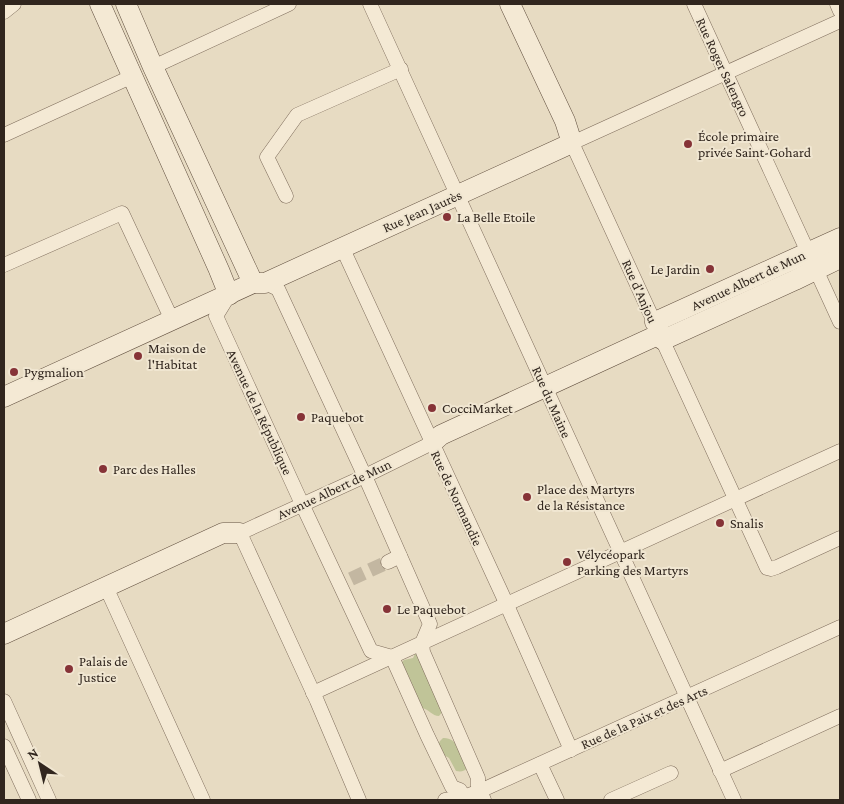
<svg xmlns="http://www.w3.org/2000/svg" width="844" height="804" font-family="'Crimson Pro',serif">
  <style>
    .green { fill: #c0c498 }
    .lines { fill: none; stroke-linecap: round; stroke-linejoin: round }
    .street-tunnel { stroke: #c3b7a1; stroke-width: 14; stroke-dasharray: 14 7; stroke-linecap: butt }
    .street-casing { stroke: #7f6d5c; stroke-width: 15 }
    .secondary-casing { stroke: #614f3f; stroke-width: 21 }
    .street { stroke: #f4e9d4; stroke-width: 14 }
    .secondary { stroke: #f4e9d4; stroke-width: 20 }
    .poi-dot { fill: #863337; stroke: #f0e6d1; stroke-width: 2 }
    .labels { text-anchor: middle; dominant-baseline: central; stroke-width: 4; stroke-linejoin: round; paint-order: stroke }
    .street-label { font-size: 14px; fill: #31261e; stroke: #f0e6d1 }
    .poi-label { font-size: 14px; fill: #31261e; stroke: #f0e6d1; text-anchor: start }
  </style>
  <rect width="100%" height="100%" fill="#e7dbc2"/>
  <g class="green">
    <path d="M417,653L443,711L439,716C432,716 429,709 422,708L408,675L406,673L400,664L404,660L413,658L415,654Z"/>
    <path d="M443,738C458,737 463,756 468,768C464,771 462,772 456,771L449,758L444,755L438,745L440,741Z"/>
  </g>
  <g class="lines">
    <path class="street-tunnel" d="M351,579L388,562"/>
    <defs>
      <g id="street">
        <path d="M370,4L734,800"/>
        <path d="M694,4L840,322"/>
        <path d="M837,4L840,11"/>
        <path d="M4,12L14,4"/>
        <path d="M840,21L572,143L767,568L771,569L777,567L840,538"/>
        <path d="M153,67L289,4"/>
        <path d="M4,135L133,76"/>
        <path d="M286,196L267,157L297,115L401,69"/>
        <path d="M342,247L502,594L571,750"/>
        <path d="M4,265L122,213L172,320"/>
        <path d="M265,283L278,289L368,483L430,624L422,643L423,652L478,778V786L484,800"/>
        <path d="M229,295L216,316L302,504L371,651L392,657L427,735L452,787L460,790L465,800"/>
        <path d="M388,562L400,556"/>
        <path d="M106,587L203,800"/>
        <path d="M313,693L840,451"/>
        <path d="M4,701L49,800"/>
        <path d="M4,746L29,800"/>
        <path d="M540,764L557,800"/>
        <path d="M720,771L840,716"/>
        <path d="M359,800L317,701L240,533L365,476L432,443"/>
        <path d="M445,800L463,797L480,791L840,627"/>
        <path d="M611,800L671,773"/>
      </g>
      <g id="secondary">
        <path d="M100,4L219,270L229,295"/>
        <path d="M126,4L153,67L253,283"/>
        <path d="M655,322L840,238"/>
        <path d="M663,340L795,280L840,258"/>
        <path d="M4,397L253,283H265L572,143L565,121L510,4"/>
        <path d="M432,443L441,435L660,334"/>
        <path d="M4,634L223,533H240"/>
      </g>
    </defs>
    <use href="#street" class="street-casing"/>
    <use href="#secondary" class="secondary-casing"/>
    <use href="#street" class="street"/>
    <use href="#secondary" class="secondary"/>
  </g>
  <g class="poi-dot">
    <circle cx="688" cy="144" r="5"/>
    <circle cx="447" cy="217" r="5"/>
    <circle cx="710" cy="269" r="5"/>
    <circle cx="138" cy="356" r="5"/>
    <circle cx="14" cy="372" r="5"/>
    <circle cx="432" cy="408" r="5"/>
    <circle cx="301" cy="417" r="5"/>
    <circle cx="103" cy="469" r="5"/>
    <circle cx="527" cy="497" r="5"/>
    <circle cx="720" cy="523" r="5"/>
    <circle cx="567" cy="562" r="5"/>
    <circle cx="387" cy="609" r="5"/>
    <circle cx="69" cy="669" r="5"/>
  </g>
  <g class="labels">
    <g class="street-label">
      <text transform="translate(723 67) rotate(65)">Rue Roger Salengro</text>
      <text transform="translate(422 211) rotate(-24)">Rue Jean Jaurès</text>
      <text transform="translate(748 280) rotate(-25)">Avenue Albert de Mun</text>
      <text transform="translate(640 291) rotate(66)">Rue d'Anjou</text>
      <text transform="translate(552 402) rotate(66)">Rue du Maine</text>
      <text transform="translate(260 412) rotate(65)">Avenue de la République</text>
      <text transform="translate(334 489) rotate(-25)">Avenue Albert de Mun</text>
      <text transform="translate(457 498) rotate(65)">Rue de Normandie</text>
      <text transform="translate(644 717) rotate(-24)">Rue de la Paix et des Arts</text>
    </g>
    <g class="poi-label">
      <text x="698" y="136">École primaire<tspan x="698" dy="16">privée Saint-Gohard</tspan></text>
      <text x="457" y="217">La Belle Etoile</text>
      <text x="700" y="269" text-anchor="end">Le Jardin</text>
      <text x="148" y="348">Maison de<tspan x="148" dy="16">l'Habitat</tspan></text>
      <text x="24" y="372">Pygmalion</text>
      <text x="442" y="408">CocciMarket</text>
      <text x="311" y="417">Paquebot</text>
      <text x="113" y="469">Parc des Halles</text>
      <text x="537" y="489">Place des Martyrs<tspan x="537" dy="16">de la Résistance</tspan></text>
      <text x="730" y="523">Snalis</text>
      <text x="577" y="554">Vélycéopark<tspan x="577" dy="16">Parking des Martyrs</tspan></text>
      <text x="397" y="609">Le Paquebot</text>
      <text x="79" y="661">Palais de<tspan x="79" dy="16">Justice</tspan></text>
    </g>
  </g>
  <rect width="844" height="804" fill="none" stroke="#31261e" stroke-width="10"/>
  <g transform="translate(40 764) rotate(325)" stroke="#f0e6d1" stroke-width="4" paint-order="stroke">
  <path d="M0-4L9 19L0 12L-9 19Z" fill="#31261e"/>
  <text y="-8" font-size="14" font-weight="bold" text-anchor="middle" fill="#31261e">N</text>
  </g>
</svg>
